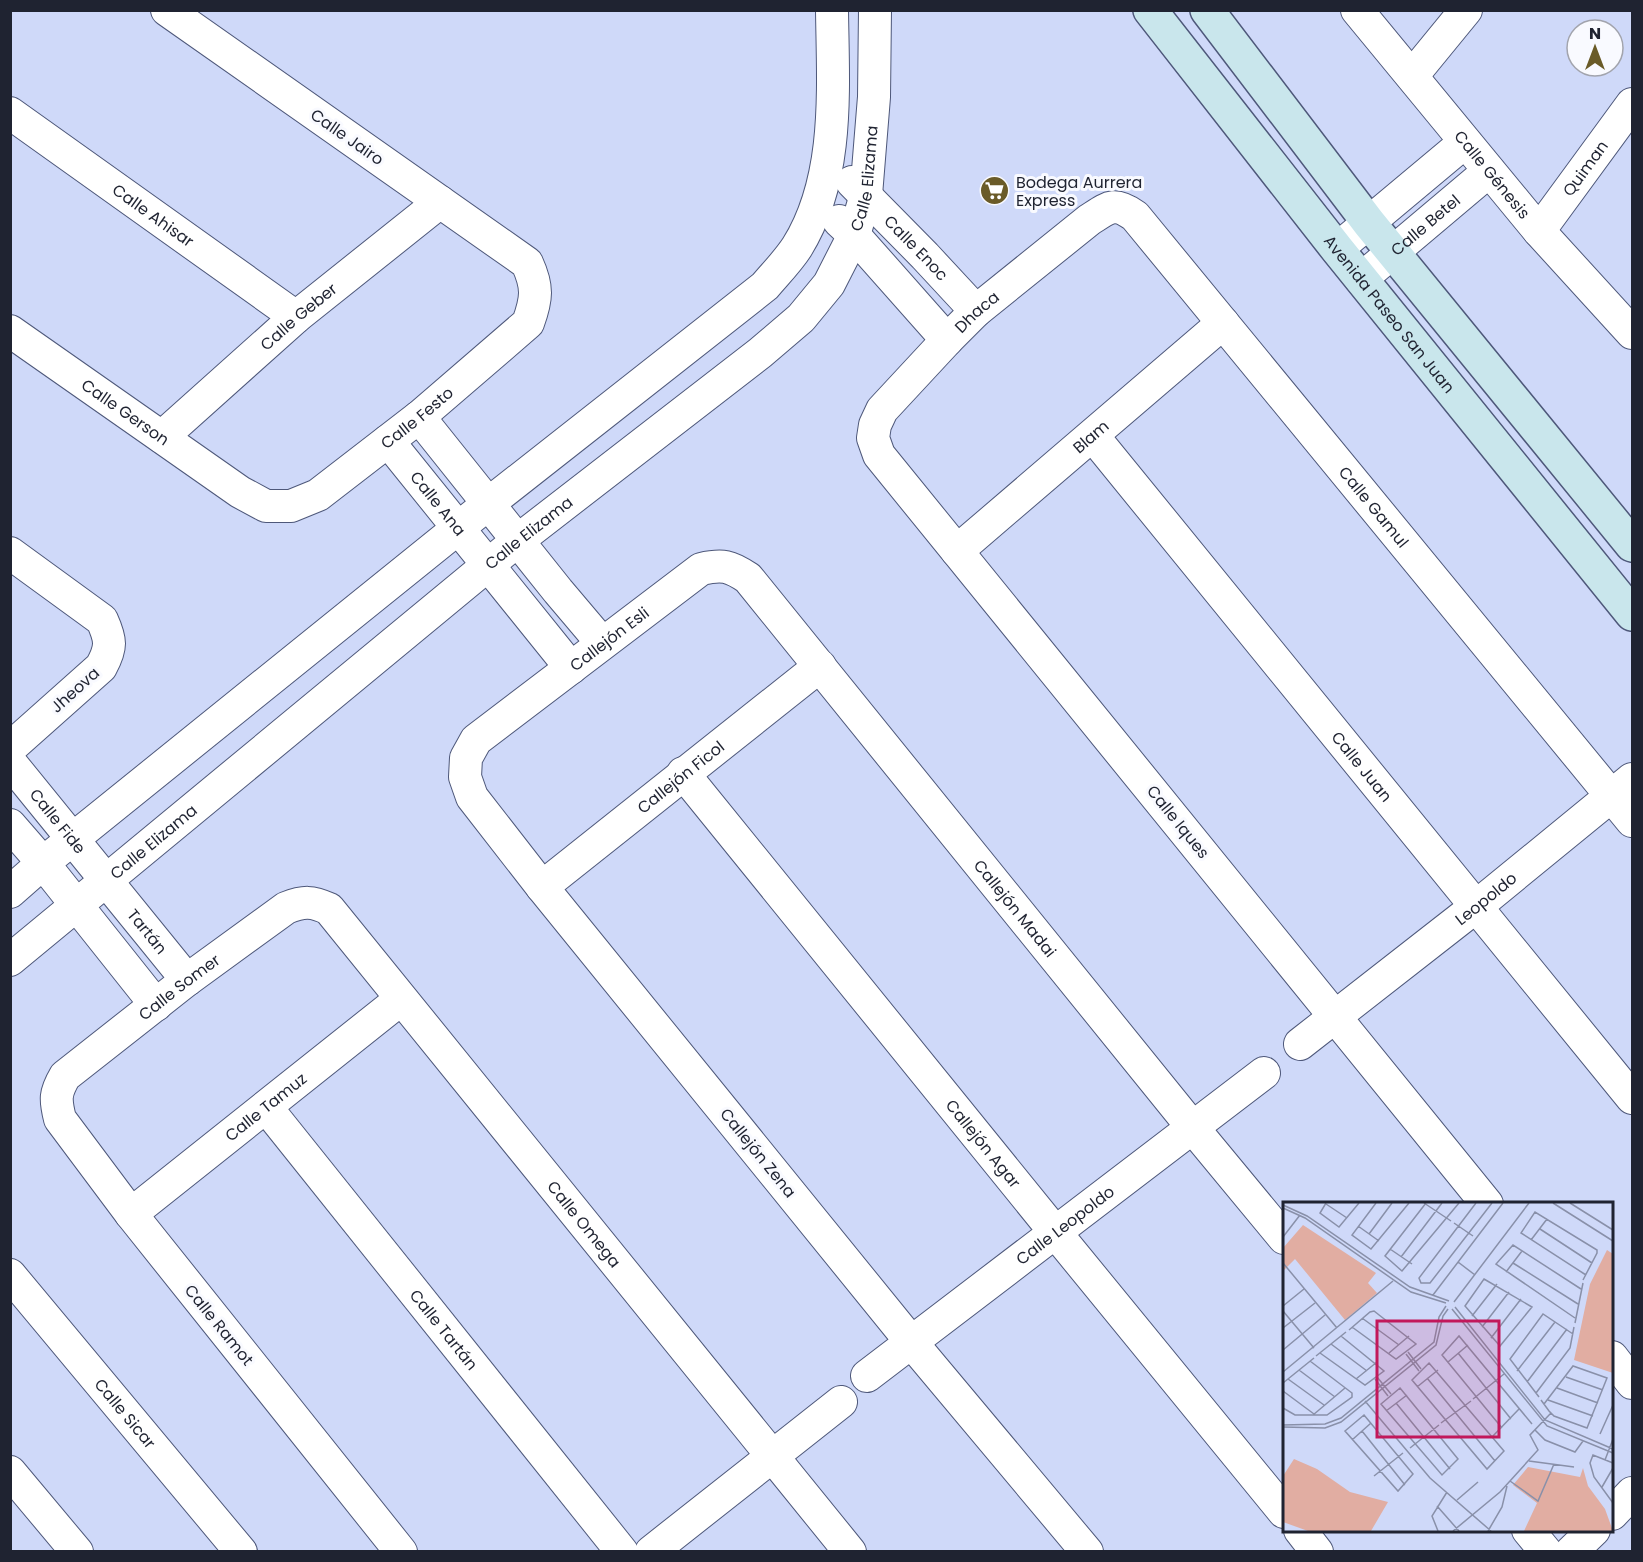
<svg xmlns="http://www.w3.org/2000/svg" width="1643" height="1562" font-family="Poppins,sans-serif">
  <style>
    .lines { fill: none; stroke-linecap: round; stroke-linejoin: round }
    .street-casing { stroke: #4e587a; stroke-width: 34 }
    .secondary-casing { stroke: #4e587a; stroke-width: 36 }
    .street { stroke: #fff; stroke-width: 32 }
    .secondary { stroke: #c9e6ec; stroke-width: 33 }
    .labels { text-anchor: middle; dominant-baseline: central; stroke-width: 6; stroke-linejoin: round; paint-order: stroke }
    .street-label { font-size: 16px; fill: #1f2331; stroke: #f9faff }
    .poi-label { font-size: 16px; fill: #1f2331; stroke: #f9faff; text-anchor: start }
    .inset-road { fill: none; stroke: #8990a9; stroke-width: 1.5 }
    .view { fill: #c2185b; fill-opacity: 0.15; stroke: #c2185b; stroke-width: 3 }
    .inset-edge { fill: none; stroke: #1f2331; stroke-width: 3 }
  </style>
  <rect width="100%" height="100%" fill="#cfd9f9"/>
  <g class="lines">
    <defs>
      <g id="street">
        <path id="s1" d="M1357,10L1539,231L1632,333"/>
        <path d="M1412,76L1466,10"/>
        <path id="s2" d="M10,113L296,317"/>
        <path id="s3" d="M852,182L925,256L976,311"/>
        <path d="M839,221L854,235L947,340"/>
        <path id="s4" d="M1539,231L1632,104"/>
        <path d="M1337,249L1465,142"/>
        <path id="s5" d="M1361,279L1489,171"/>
        <path id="s6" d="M10,331L240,492L266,506H291L318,495L419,417L528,323C537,298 538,287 527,263L167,10"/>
        <path d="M419,417L558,591L602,643"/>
        <path id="s7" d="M1093,436L1632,1098"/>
        <path id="s8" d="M162,437L296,317L440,202"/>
        <path id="s9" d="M388,441L571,668"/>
        <path id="s10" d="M957,551L1223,323"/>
        <path d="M10,553L102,620C111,640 112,647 101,667L10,748"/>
        <path id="s11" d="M10,762L187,980"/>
        <path id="s12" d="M683,773L1055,1232L1284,1512"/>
        <path d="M10,825L43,863L156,1005"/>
        <path id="s13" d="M542,887L820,666"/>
        <path d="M10,892L43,863L488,504L765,286C775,274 788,261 797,247C840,178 833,89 832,10"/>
        <path id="s14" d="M10,960L517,541L760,353L801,318L829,284L854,235L866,195L874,97L875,10"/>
        <path id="s15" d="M1300,1044L1478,905L1632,779"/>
        <path id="s16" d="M266,1107L622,1552"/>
        <path id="s17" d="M1487,1204L879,455L873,438L875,425L882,410L947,340L976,311L1089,220C1109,207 1114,201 1135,216L1632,821"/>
        <path id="s18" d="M131,1214L401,999"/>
        <path id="s19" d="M10,1275L241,1552"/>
        <path d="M1612,1357L1632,1383"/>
        <path id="s20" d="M867,1376L1264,1073"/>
        <path d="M10,1472L77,1552"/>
        <path d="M1612,1514L1632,1493"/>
        <path d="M1300,1530L1317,1552"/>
        <path d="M1528,1530L1546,1552"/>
        <path id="s21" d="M401,1552L131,1214L60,1119C55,1099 55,1093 65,1076L187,980L286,908C304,901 312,901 329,909L850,1552"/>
        <path d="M651,1552L841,1402"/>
        <path id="s22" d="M1087,1552L912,1343L542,887L472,797L465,777L466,758L476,740L701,569C723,564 730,566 748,578L1193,1128L1284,1238"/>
        <path d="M1571,1552L1594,1530"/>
      </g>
      <g id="secondary">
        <path id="s23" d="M1150,10L1337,249L1632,614"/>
        <path d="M1207,10L1369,223L1632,545"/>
      </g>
    </defs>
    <use href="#street" class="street-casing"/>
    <use href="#secondary" class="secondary-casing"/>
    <use href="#street" class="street"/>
    <use href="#secondary" class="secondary"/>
  </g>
  <defs>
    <symbol id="supermarket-disc" viewBox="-11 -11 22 22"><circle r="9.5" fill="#6a5b28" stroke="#f9faff"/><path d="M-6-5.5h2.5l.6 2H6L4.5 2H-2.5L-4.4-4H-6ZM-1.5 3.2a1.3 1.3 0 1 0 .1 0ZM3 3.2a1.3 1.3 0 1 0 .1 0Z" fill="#fff"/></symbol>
  </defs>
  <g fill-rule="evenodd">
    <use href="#supermarket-disc" x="978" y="174" width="33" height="33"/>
  </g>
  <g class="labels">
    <g class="street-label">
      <text transform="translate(347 137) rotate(35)">Calle Jairo</text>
      <text stroke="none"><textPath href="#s4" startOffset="78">Quiman</textPath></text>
      <text stroke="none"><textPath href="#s1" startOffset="213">Calle Génesis</textPath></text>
      <text stroke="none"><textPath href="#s14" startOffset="1176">Calle Elizama</textPath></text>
      <text stroke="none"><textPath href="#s2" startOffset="176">Calle Ahisar</textPath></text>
      <text stroke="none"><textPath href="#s5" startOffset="84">Calle Betel</textPath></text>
      <text stroke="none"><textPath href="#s3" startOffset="92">Calle Enoc</textPath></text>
      <text stroke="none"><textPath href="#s17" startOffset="1149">Dhaca</textPath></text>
      <text stroke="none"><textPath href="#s23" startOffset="387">Avenida Paseo San Juan</textPath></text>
      <text stroke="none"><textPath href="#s8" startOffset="182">Calle Geber</textPath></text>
      <text stroke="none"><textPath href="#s6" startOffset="141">Calle Gerson</textPath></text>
      <text stroke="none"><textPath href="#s6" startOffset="490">Calle Festo</textPath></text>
      <text stroke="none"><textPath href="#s10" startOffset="176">Blam</textPath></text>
      <text stroke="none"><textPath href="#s9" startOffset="80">Calle Ana</textPath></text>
      <text stroke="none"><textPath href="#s17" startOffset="1722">Calle Gamul</textPath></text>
      <text stroke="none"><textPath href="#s14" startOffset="672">Calle Elizama</textPath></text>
      <text stroke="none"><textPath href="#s22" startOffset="1202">Callejón Esli</textPath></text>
      <text transform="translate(75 690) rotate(-42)">Jheova</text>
      <text stroke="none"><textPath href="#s7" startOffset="426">Calle Juan</textPath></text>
      <text stroke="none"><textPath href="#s13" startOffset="177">Callejón Ficol</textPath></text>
      <text stroke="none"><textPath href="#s11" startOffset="76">Calle Fide</textPath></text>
      <text transform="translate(1178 822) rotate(51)">Calle Iques</text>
      <text stroke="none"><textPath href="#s14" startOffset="186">Calle Elizama</textPath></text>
      <text stroke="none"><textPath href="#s15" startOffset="236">Leopoldo</textPath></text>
      <text stroke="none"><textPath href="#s22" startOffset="1792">Callejón Madai</textPath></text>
      <text stroke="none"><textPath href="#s11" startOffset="218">Tartán</textPath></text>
      <text stroke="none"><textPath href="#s21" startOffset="741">Calle Somer</textPath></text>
      <text stroke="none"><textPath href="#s18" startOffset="172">Calle Tamuz</textPath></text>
      <text stroke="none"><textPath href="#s12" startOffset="477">Callejón Agar</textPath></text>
      <text transform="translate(758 1153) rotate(51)">Callejón Zena</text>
      <text stroke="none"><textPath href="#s21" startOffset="1324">Calle Omega</textPath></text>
      <text stroke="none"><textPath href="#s20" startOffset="249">Calle Leopoldo</textPath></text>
      <text transform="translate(219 1325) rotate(51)">Calle Ramot</text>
      <text stroke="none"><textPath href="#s16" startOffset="285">Calle Tartán</textPath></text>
      <text stroke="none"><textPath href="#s19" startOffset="180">Calle Sicar</textPath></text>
    </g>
    <g class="poi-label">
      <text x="1016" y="182">Bodega Aurrera<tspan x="1016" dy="18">Express</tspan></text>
    </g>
  </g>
  <g transform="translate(1283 1202)">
    <rect width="330" height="330" fill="#cfd9f9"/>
    <path d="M20,23L93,71L85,81L94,91L62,118L12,57L0,69V46ZM324,48L330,52V171L291,158L307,82ZM11,257L34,267L67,290L105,300L88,329H25L0,320V274ZM245,265L297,275L300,266L305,284L322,307L330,329H241L254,301L230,283Z" fill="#e1ada2"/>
    <path class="inset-road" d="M43,1L37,11L56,25L76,1M93,1L69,33L88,47L126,1M141,1L168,19M143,1L102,54L119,69L176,1M193,1L136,76L138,81H147L209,1M270,1L330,39M287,1L330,28M43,2L64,16M0,3L24,14L127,85L166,99M0,6L22,16L128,90L163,101M171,21L190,34M75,24L96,39M257,27L309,61M86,32L109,1M0,35L17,13M248,38L264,17M107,47L129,62M118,55L159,1M175,60L192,73M0,61L54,126M230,61L295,102M223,70L239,49M201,77L249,105L217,144L182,104ZM300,78L314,51V48L252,10L238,31L303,73M150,93L220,1M171,100L246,1M0,104L21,87M172,105L262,218L330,247M169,107L264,224L330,251M0,109L31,146M189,114L214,82M79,116L116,143M292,116L213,62L230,43L298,87M292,121L300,81M199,125L226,90M0,126L32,101M66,128L87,110L91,109L133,142L113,157L69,125M208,136L238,97M48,142L84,169M0,148L42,113M125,150L138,167M37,151L82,183L101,169L58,134M106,151L126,134M175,151L228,217M123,152L136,169M33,154L63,130M165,160L185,143M146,161L221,249L204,267L129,178ZM16,168L52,195M234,169L272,120M0,170L110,79M94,175L108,192M283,175L320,188M144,176L212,259M5,177L41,203M73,177L94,160M92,177L105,194M244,180L284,127M0,181L31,156M134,185L155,168M117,186L175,257L159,273L98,202ZM274,186L315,201M0,189L31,212M253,191L287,146L291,125M256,195L227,157L260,112L290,132M190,197L221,172M258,198L266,209L271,214L304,226L324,176L290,164L261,202M265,198L310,214M82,199L147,276L208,329M113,201L167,267M0,206L12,213H44L69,195V191L27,159M103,209L124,193M30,213L62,186M81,213L130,272L115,289L62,229ZM158,221L188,199M0,223L42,222L58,216L151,140L156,115L163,104M0,225L42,226L58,220L153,143L160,114L165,107M219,226L159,153L176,134L249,222M252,228L262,238L292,250L300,239M79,229L122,283M317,232L330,203M209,235L236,207M69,238L88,221M127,246L156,223M322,258L330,237M246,259L291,265M330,261L310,253L307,261L311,275L330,301M91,274L120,251M227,279L255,299L271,262M319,285L330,266M174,298L195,280M154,304L176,329M155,329L149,314L164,290M170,329L217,290L255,248L247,233L268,211M205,329L219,305L224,284"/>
    <path class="view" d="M94,119H216V235H94Z"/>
    <rect width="330" height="330" class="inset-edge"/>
  </g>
  <rect width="1643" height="1562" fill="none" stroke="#1f2331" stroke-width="24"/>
  <g transform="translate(1595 48)"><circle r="28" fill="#f9faff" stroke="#a2a4ad" stroke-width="1.5"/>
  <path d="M0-4.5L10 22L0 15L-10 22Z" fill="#6a5b28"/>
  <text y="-9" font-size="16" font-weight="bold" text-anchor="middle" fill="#1f2331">N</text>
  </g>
</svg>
